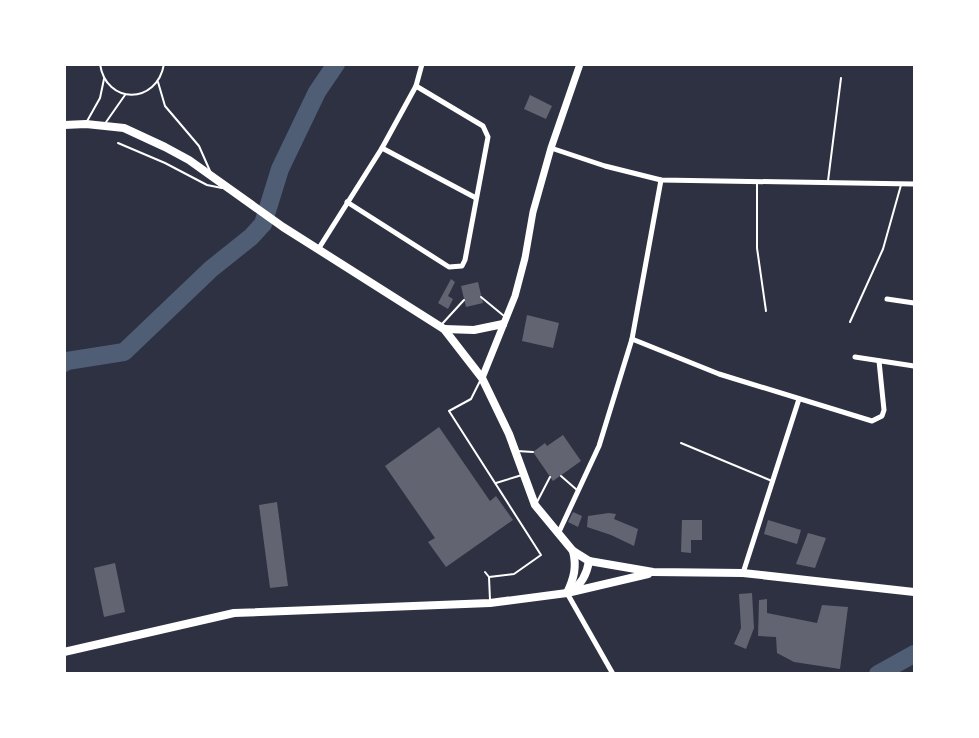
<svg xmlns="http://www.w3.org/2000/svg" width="979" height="738" font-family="'Space Grotesk',sans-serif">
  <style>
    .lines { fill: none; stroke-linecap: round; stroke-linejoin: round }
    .river { stroke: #4f5d75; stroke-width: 18 }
    .building { fill: #626471 }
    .service { stroke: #fff; stroke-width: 2 }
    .minor { stroke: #fff; stroke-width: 5 }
    .tertiary { stroke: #fff; stroke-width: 7 }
    .secondary { stroke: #fff; stroke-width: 8 }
  </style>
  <rect width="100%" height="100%" fill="#2d3142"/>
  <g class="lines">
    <g class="river">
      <path d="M64,363L67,361L124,352L211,269L251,237L263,224L280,169L317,92L336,64"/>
      <path d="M878,674L914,654"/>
    </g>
  </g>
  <g class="building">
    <path d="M530,95L552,106L546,119L524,109Z"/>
    <path d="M451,279L455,282L448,296L453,299L448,309L438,303Z"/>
    <path d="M478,282L483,303L466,307L461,286Z"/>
    <path d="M527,315L559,323L553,348L522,341Z"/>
    <path d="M439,427L490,501L496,496L513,520L446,567L428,542L435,538L385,466Z"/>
    <path d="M563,435L581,461L553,481L533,452L545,443L547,446Z"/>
    <path d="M277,502L288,586L270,588L259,505Z"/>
    <path d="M573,512L582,516L578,527L568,522Z"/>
    <path d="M609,513L616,514L614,519L638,529L634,546L611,535L587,527L588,516Z"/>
    <path d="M682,520H702V540H691V553L681,552Z"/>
    <path d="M768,520L801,530L797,544L764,534Z"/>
    <path d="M808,533L826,538L815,568L796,564Z"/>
    <path d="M115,563L125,612L104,617L94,568Z"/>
    <path d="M752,593L754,628L746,649L734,644L741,628L739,594Z"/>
    <path d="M767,599V613L817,623L822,605L848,607L840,669L794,662L777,653L776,637L758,636L759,600Z"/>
  </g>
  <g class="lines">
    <g class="service">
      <path d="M100,64C106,105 157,105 164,64"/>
      <path d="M158,82L165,106L199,146L210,171"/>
      <path d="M86,123L100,98L104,79"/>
      <path d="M104,125L125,95"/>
      <path d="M118,143L165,163L207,185L222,188"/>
      <path d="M828,181L841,78"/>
      <path d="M757,183V248L766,311"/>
      <path d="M481,297L504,316"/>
      <path d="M850,322L883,249L901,185"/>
      <path d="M442,324L464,300"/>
      <path d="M481,379L471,399L449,411L541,555L514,574L489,577"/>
      <path d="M681,443L772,481"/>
      <path d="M517,451L533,452"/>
      <path d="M561,476L577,490"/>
      <path d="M496,483L522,475"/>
      <path d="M537,502L550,477"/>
      <path d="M485,572L489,577L490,600"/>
    </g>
    <g class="minor">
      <path d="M382,148L476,198"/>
      <path d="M551,148L605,166L661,180L914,184"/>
      <path d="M347,202L449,267L462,266L465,260L488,137L483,126L416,86"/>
      <path d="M319,248L382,148L416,86L422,64"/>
      <path d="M887,299L914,303"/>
      <path d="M632,339L719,374L872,421L882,416L884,410L879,361"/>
      <path d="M855,357L914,366"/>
      <path d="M558,534L599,446L632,339L661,180"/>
      <path d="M743,573L799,399"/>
      <path d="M567,593L613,674"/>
    </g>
    <path class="tertiary" d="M482,378L515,296L525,258L533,212L551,148L580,64"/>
    <g class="secondary">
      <path d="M64,125L86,124L124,128L165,147L189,160L283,227L444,329L482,378L509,434L535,505L573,551L589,561L653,572L743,573L914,592"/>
      <path d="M444,329L474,330L503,324"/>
      <path d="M571,591C582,584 587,574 589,561"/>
      <path d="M567,593C574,578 577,567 573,551"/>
      <path d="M64,652L234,613L490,603L567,593L648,574"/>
    </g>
  </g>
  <rect width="979" height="738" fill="none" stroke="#ffffff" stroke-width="132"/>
</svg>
